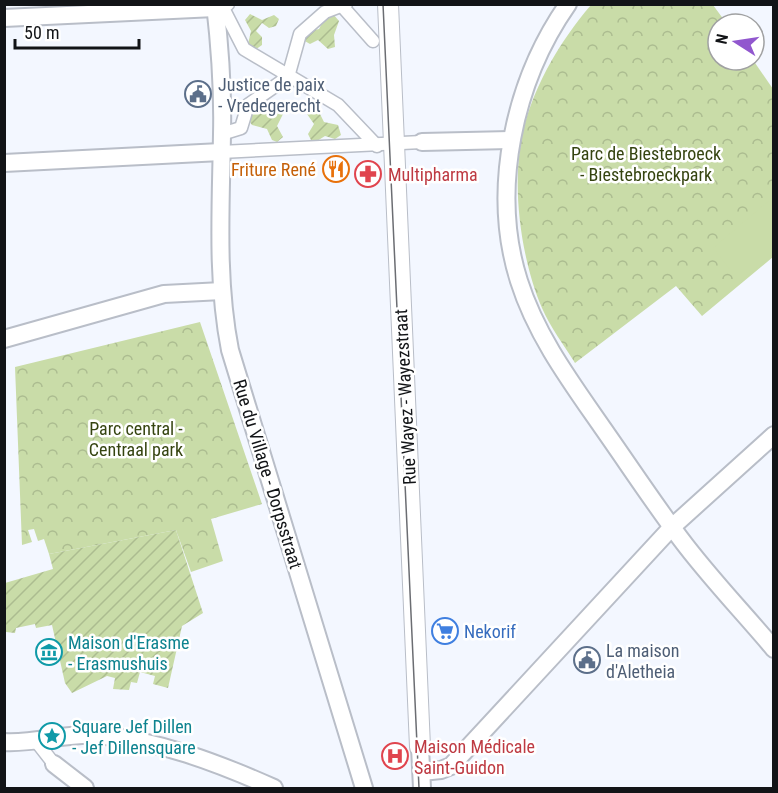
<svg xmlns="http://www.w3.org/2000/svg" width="778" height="793" font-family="'Roboto Condensed',sans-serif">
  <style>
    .park { fill: url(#park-crowns) }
    .garden { fill: url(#garden-furrows) }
    .pitch { fill: #c9dca8 }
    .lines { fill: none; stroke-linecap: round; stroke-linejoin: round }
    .pedestrian-casing { stroke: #b9bec8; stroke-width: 15 }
    .minor-casing { stroke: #b9bec8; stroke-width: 20 }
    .tertiary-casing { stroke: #b9bec8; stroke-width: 22 }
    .pedestrian { stroke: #fff; stroke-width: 12 }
    .minor { stroke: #fff; stroke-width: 16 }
    .tertiary { stroke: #fff; stroke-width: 20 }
    .tram { stroke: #6b6d72; stroke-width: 1.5 }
    .labels { text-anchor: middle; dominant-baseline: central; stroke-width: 5; stroke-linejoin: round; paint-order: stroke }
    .service-label { font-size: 18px; fill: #4e5e75; stroke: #fff; text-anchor: start }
    .park-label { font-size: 18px; fill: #354410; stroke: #fff }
    .food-label { font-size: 18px; fill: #c56008; stroke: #fff; text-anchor: end }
    .health-label { font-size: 18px; fill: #be3a42; stroke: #fff; text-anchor: start }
    .street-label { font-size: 18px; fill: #121417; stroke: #fff }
    .shop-label { font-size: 18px; fill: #366cbe; stroke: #fff; text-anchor: start }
    .culture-label { font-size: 18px; fill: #0d838f; stroke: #fff; text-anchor: start }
  </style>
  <defs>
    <pattern id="park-crowns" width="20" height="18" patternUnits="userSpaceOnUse" patternTransform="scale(1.5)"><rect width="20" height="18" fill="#c9dca8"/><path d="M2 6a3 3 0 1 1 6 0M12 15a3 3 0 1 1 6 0" fill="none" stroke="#acbc90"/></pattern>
    <pattern id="garden-furrows" width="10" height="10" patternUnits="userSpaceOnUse" patternTransform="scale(1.5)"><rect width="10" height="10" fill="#c9dca8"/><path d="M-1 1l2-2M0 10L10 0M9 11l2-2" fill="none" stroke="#acbc90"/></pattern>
  </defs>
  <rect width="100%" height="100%" fill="#f3f7ff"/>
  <g class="park">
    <path d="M591,5H713L727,24H718V60H753L773,89V257L702,316L676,286L575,363C564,345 550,327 542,308C522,262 512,192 521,142C529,93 559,42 591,5Z"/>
    <path d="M200,322L262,504L211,519L223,561L191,572L176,530L49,554L44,539L38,541L34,529L28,530L32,542L22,545L15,367Z"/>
  </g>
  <g class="garden">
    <path d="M250,14L262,20L274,15L279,19L276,26L269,28L262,23L256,31L262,37V45L255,50L248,44L251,31L245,20Z"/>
    <path d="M333,14L339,21L334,35L335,47L328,49L318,40L310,44L303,40L306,32L319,29L324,19Z"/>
    <path d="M275,108H279L283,114L277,126L283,137L277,142L272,140L267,129L252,125L248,119L253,111L267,113Z"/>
    <path d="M310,108L318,110L324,122L338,125L341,135L335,139L325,136L317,141L311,140L308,134L314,124L307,114Z"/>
    <path d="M176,530L203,613L182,626L168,688L153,684L155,676L140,672L137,683L131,682L129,690L113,689L115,678L107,676L72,693L65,683L52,625L36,628L35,624L16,628L15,633L6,632L5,583L53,569L49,554Z"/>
  </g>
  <path class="pitch" d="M770,200L773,204V254L740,282L713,248Z"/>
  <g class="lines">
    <defs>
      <g id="pedestrian">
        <path d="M228,4L223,8L244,49L338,105L377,146"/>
        <path d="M342,6L373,41"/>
        <path d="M228,132L241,128L248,105L288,77L300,34L325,12L346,4"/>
        <path d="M221,152L422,142"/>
        <path d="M36,741L54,764"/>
      </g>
      <g id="minor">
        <path d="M215,4C220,47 223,91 222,134C221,205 216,279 230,350L364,788"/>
        <path d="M568,4C514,81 490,190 519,281C536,335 570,381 602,427C628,464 653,502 680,538C709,577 743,612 774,649"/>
        <path d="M4,18L215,8"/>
        <path d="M422,142L511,140"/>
        <path d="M4,163L221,152"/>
        <path d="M4,339L164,294L222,291"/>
        <path d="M4,742C35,744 66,733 96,735C158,740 218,763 274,788"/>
        <path d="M420,747L422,788"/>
        <path d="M54,764L85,788"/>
        <path d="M422,772L441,770L451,766L672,527L774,435"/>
      </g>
      <path id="tertiary" d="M388,4L420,747"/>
    </defs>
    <use href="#pedestrian" class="pedestrian-casing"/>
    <use href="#minor" class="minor-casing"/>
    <use href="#tertiary" class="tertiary-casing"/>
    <use href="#pedestrian" class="pedestrian"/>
    <use href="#minor" class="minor"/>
    <use href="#tertiary" class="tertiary"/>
    <path class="tram" d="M383,4L419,788"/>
  </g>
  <defs>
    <symbol id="civic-ring" viewBox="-11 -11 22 22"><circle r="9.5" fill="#fff" stroke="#5c6f8a" stroke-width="1.5"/><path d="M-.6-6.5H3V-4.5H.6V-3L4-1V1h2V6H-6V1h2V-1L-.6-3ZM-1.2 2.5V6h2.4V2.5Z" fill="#5c6f8a"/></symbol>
    <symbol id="restaurant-ring" viewBox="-11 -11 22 22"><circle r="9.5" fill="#fff" stroke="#e8710a" stroke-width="1.5"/><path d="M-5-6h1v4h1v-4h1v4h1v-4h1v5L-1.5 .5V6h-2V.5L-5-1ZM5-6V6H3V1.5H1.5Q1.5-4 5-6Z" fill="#e8710a"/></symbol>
    <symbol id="pharmacy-ring" viewBox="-11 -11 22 22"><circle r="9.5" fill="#fff" stroke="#e0444e" stroke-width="1.5"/><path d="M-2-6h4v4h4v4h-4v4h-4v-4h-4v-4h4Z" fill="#e0444e"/></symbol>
    <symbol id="supermarket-ring" viewBox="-11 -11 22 22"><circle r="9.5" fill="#fff" stroke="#3f7fe0" stroke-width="1.5"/><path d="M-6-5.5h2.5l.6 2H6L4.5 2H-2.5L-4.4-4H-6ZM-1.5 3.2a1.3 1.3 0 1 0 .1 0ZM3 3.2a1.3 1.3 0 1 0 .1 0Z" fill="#3f7fe0"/></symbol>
    <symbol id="museum-ring" viewBox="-11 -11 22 22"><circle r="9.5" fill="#fff" stroke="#0f9aa8" stroke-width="1.5"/><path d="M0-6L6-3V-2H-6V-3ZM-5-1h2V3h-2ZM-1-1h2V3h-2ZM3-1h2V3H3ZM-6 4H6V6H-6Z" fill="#0f9aa8"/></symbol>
    <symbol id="sight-ring" viewBox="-11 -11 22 22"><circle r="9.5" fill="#fff" stroke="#0f9aa8" stroke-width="1.5"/><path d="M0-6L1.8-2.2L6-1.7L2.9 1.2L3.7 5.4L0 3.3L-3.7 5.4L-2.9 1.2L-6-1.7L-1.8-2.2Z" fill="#0f9aa8"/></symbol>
    <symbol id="hospital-ring" viewBox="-11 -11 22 22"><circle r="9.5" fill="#fff" stroke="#e0444e" stroke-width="1.5"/><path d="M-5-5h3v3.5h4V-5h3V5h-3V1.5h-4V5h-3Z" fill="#e0444e"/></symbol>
  </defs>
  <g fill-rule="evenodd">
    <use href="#civic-ring" x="183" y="79" width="30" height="30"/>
    <use href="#restaurant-ring" x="321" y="154" width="30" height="30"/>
    <use href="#pharmacy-ring" x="353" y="159" width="30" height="30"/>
    <use href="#supermarket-ring" x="430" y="616" width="30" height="30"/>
    <use href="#museum-ring" x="34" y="637" width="30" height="30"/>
    <use href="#civic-ring" x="572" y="645" width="30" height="30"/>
    <use href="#sight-ring" x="37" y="721" width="30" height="30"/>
    <use href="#hospital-ring" x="380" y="741" width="30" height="30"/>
  </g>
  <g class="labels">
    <g class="service-label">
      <text x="218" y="84">Justice de paix<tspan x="218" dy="21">- Vredegerecht</tspan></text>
      <text x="606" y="650">La maison<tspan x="606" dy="21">d'Aletheia</tspan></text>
    </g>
    <g class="park-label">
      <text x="646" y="153">Parc de Biestebroeck<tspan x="646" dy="21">- Biestebroeckpark</tspan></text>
      <text x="136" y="428">Parc central -<tspan x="136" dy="21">Centraal park</tspan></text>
    </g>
    <g class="food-label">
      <text x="316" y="169">Friture René</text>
    </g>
    <g class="health-label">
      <text x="388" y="174">Multipharma</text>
      <text x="414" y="746">Maison Médicale<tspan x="414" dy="21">Saint-Guidon</tspan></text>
    </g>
    <g class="street-label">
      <text transform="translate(405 397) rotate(-93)">Rue Wayez - Wayezstraat</text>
      <text transform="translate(268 474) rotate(73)">Rue du Village - Dorpsstraat</text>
    </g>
    <g class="shop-label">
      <text x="464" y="631">Nekorif</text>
    </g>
    <g class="culture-label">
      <text x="68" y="642">Maison d'Erasme<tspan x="68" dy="21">- Erasmushuis</tspan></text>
      <text x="72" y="726">Square Jef Dillen<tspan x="72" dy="21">- Jef Dillensquare</tspan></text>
    </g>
  </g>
  <rect width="778" height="793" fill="none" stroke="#121417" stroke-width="12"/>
  <g transform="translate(736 42) rotate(282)"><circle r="28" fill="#ffffff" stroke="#a0a1a2" stroke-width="1.5"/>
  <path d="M0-4.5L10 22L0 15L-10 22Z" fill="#9157ce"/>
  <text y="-9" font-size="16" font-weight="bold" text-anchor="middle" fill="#121417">N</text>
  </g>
  <path d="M15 39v9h124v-9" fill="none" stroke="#121417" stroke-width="3"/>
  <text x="24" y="39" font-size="18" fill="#121417" stroke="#ffffff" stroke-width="4.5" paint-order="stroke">50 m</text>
</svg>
